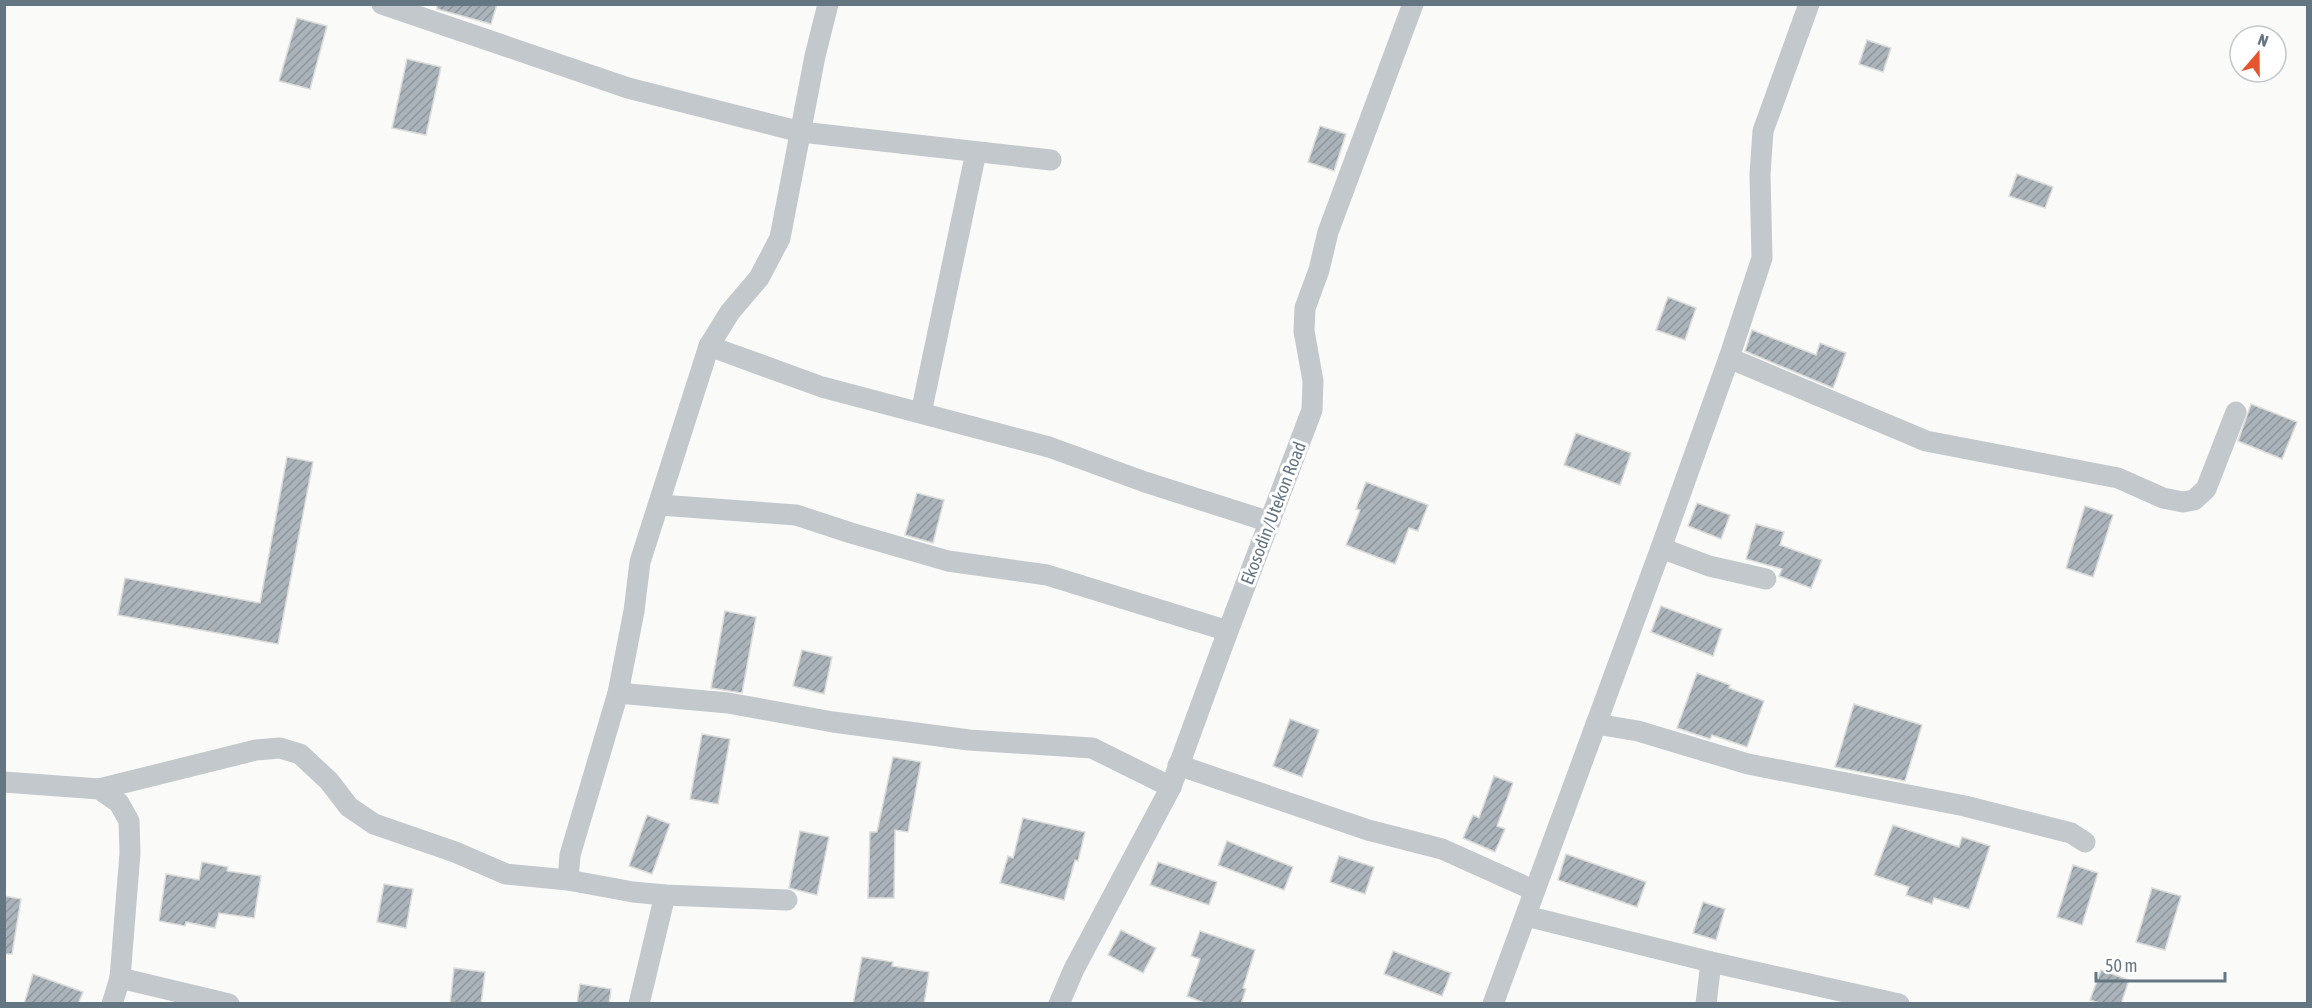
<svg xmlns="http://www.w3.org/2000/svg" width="2312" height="1008" font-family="'Asap Condensed',sans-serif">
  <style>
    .building { fill: url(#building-hatch); stroke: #dcdcda; stroke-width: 1.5 }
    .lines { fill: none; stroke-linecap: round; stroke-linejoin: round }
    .minor { stroke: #c3c8cc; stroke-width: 21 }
    .labels { text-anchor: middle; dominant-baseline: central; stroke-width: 6; stroke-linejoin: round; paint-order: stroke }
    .street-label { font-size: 18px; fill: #657683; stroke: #fff }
  </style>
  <defs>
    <pattern id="building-hatch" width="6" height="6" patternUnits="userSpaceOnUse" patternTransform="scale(1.5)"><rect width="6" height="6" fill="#aab3b9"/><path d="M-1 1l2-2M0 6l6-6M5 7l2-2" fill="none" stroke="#8e969c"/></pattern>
  </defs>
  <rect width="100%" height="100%" fill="#fafaf8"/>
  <g class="building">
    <path d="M437,4H497L491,24L437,9Z"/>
    <path d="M297,18L327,26L310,89L279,81Z"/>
    <path d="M1867,40L1891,48L1883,72L1859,64Z"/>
    <path d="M407,59L441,67L426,135L392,128Z"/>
    <path d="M1320,126L1346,134L1334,171L1308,162Z"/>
    <path d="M2017,174L2053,187L2045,208L2009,196Z"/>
    <path d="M1668,297L1696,308L1685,340L1656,330Z"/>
    <path d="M1752,330L1816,355L1820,343L1846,353L1833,388L1745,351Z"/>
    <path d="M2251,404L2297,422L2282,459L2238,441Z"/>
    <path d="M1576,433L1631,453L1620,485L1564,465Z"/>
    <path d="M287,457L313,462L278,644L118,615L125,578L260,603Z"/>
    <path d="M1366,482L1428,505L1418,531L1409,528L1395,564L1346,545L1360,510L1356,509Z"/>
    <path d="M917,493L944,500L933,543L905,535Z"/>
    <path d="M1697,503L1730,515L1721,539L1688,526Z"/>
    <path d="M2085,506L2113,515L2093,577L2066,568Z"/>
    <path d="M1756,524L1784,532L1780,545L1822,560L1811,588L1779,576L1782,569L1746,559Z"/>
    <path d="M1661,606L1722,629L1713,656L1651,632Z"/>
    <path d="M725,611L756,617L742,693L711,688Z"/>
    <path d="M802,650L832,657L824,694L793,686Z"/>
    <path d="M1697,673L1730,685L1729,688L1764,701L1747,747L1712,735L1710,739L1677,728Z"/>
    <path d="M1854,704L1922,725L1905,781L1835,767Z"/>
    <path d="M1290,719L1319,730L1302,777L1273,766Z"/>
    <path d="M702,734L730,739L718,804L690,799Z"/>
    <path d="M893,757L921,762L908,832L895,830L894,898H868L870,832H877Z"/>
    <path d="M1494,776L1513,783L1497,826L1505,829L1495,852L1463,838L1473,815L1479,818Z"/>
    <path d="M647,815L670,824L652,874L629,866Z"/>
    <path d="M1023,818L1085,832L1078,861L1075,860L1064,900L1000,883L1008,856L1013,858Z"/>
    <path d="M1893,825L1959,847L1962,837L1990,846L1969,909L1934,898L1932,904L1906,895L1909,887L1874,875Z"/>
    <path d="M800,831L829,837L817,895L789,888Z"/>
    <path d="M1227,841L1293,867L1284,890L1218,865Z"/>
    <path d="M1566,854L1646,882L1637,907L1558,880Z"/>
    <path d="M1339,856L1374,867L1365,894L1330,882Z"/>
    <path d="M202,862L228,867L227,871L261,876L254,918L219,913L215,928L186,922L185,926L159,921L166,874L199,880Z"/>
    <path d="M1158,862L1217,882L1209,905L1150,885Z"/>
    <path d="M2073,865L2098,873L2082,925L2057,917Z"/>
    <path d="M384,884L413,889L406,928L377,922Z"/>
    <path d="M2152,888L2181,896L2165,950L2136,942Z"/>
    <path d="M4,896L21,899L12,954H4Z"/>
    <path d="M1703,902L1725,909L1716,940L1693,933Z"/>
    <path d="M1121,930L1156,948L1143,973L1108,955Z"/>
    <path d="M1200,931L1255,950L1243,988L1246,989L1241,1004H1207L1187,996L1200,959L1191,956Z"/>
    <path d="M1393,951L1451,973L1442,996L1384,974Z"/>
    <path d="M862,957L893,962L892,966L929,972L924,1004H853Z"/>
    <path d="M454,968L485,972L481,1004H450Z"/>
    <path d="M2101,970L2129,980L2121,1004H2102L2090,1000Z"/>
    <path d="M33,974L83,992L78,1004H24Z"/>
    <path d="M580,984L611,989L609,1004H577Z"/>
  </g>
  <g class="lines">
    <g class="minor">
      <path d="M382,4L628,88L801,132L1051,160"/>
      <path d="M709,346L822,387L1049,447L1145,482L1270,522"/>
      <path d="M1729,358L1926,441L2118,478L2163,498L2183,502L2194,500L2206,489L2236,412"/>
      <path d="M921,413L976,152"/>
      <path d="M660,505L796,515L851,533L948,561L1047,575L1228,631"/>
      <path d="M1661,548L1709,566L1766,579"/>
      <path d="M618,693L728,703L833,722L969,740L1092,748L1171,787"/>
      <path d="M1596,724L1638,731L1748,764L1965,806L2071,833L2085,842"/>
      <path d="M1178,765L1368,830L1442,849L1533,890"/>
      <path d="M4,782L99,789L119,803L129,821L130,853L120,978L112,1004"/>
      <path d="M99,789L256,750L280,748L300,754L329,781L349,807L374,824L455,852L506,874L568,880L633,892L665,895L787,900"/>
      <path d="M568,880L570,855L618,693L634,611L640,562L709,346L730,312L759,278L780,238L815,56L828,4"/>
      <path d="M1526,916L1711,962L1899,1004"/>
      <path d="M120,978L229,1004"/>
      <path d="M639,1004L665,895"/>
      <path d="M1059,1004L1074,969L1171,787L1228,631L1312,410L1313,381L1304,331L1305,308L1319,270L1328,232L1413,4"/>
      <path d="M1493,1004L1661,548L1729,358L1762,258L1760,174L1763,131L1809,4"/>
      <path d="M1706,1004L1711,962"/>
    </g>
  </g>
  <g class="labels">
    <g class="street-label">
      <text transform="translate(1273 513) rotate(-69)">Ekosodin/Utekon Road</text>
    </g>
  </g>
  <rect width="2312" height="1008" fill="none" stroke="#657683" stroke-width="12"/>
  <g transform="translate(2258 54) rotate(20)"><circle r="28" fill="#ffffff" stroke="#c1c8cd" stroke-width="1.5"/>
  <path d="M0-4.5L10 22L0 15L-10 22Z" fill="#e4572e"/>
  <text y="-9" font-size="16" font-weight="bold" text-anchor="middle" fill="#657683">N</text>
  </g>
  <path d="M2096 972v9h129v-9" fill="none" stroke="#657683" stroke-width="3"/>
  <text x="2105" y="972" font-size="18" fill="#657683" stroke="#ffffff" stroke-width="4.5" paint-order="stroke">50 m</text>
</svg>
